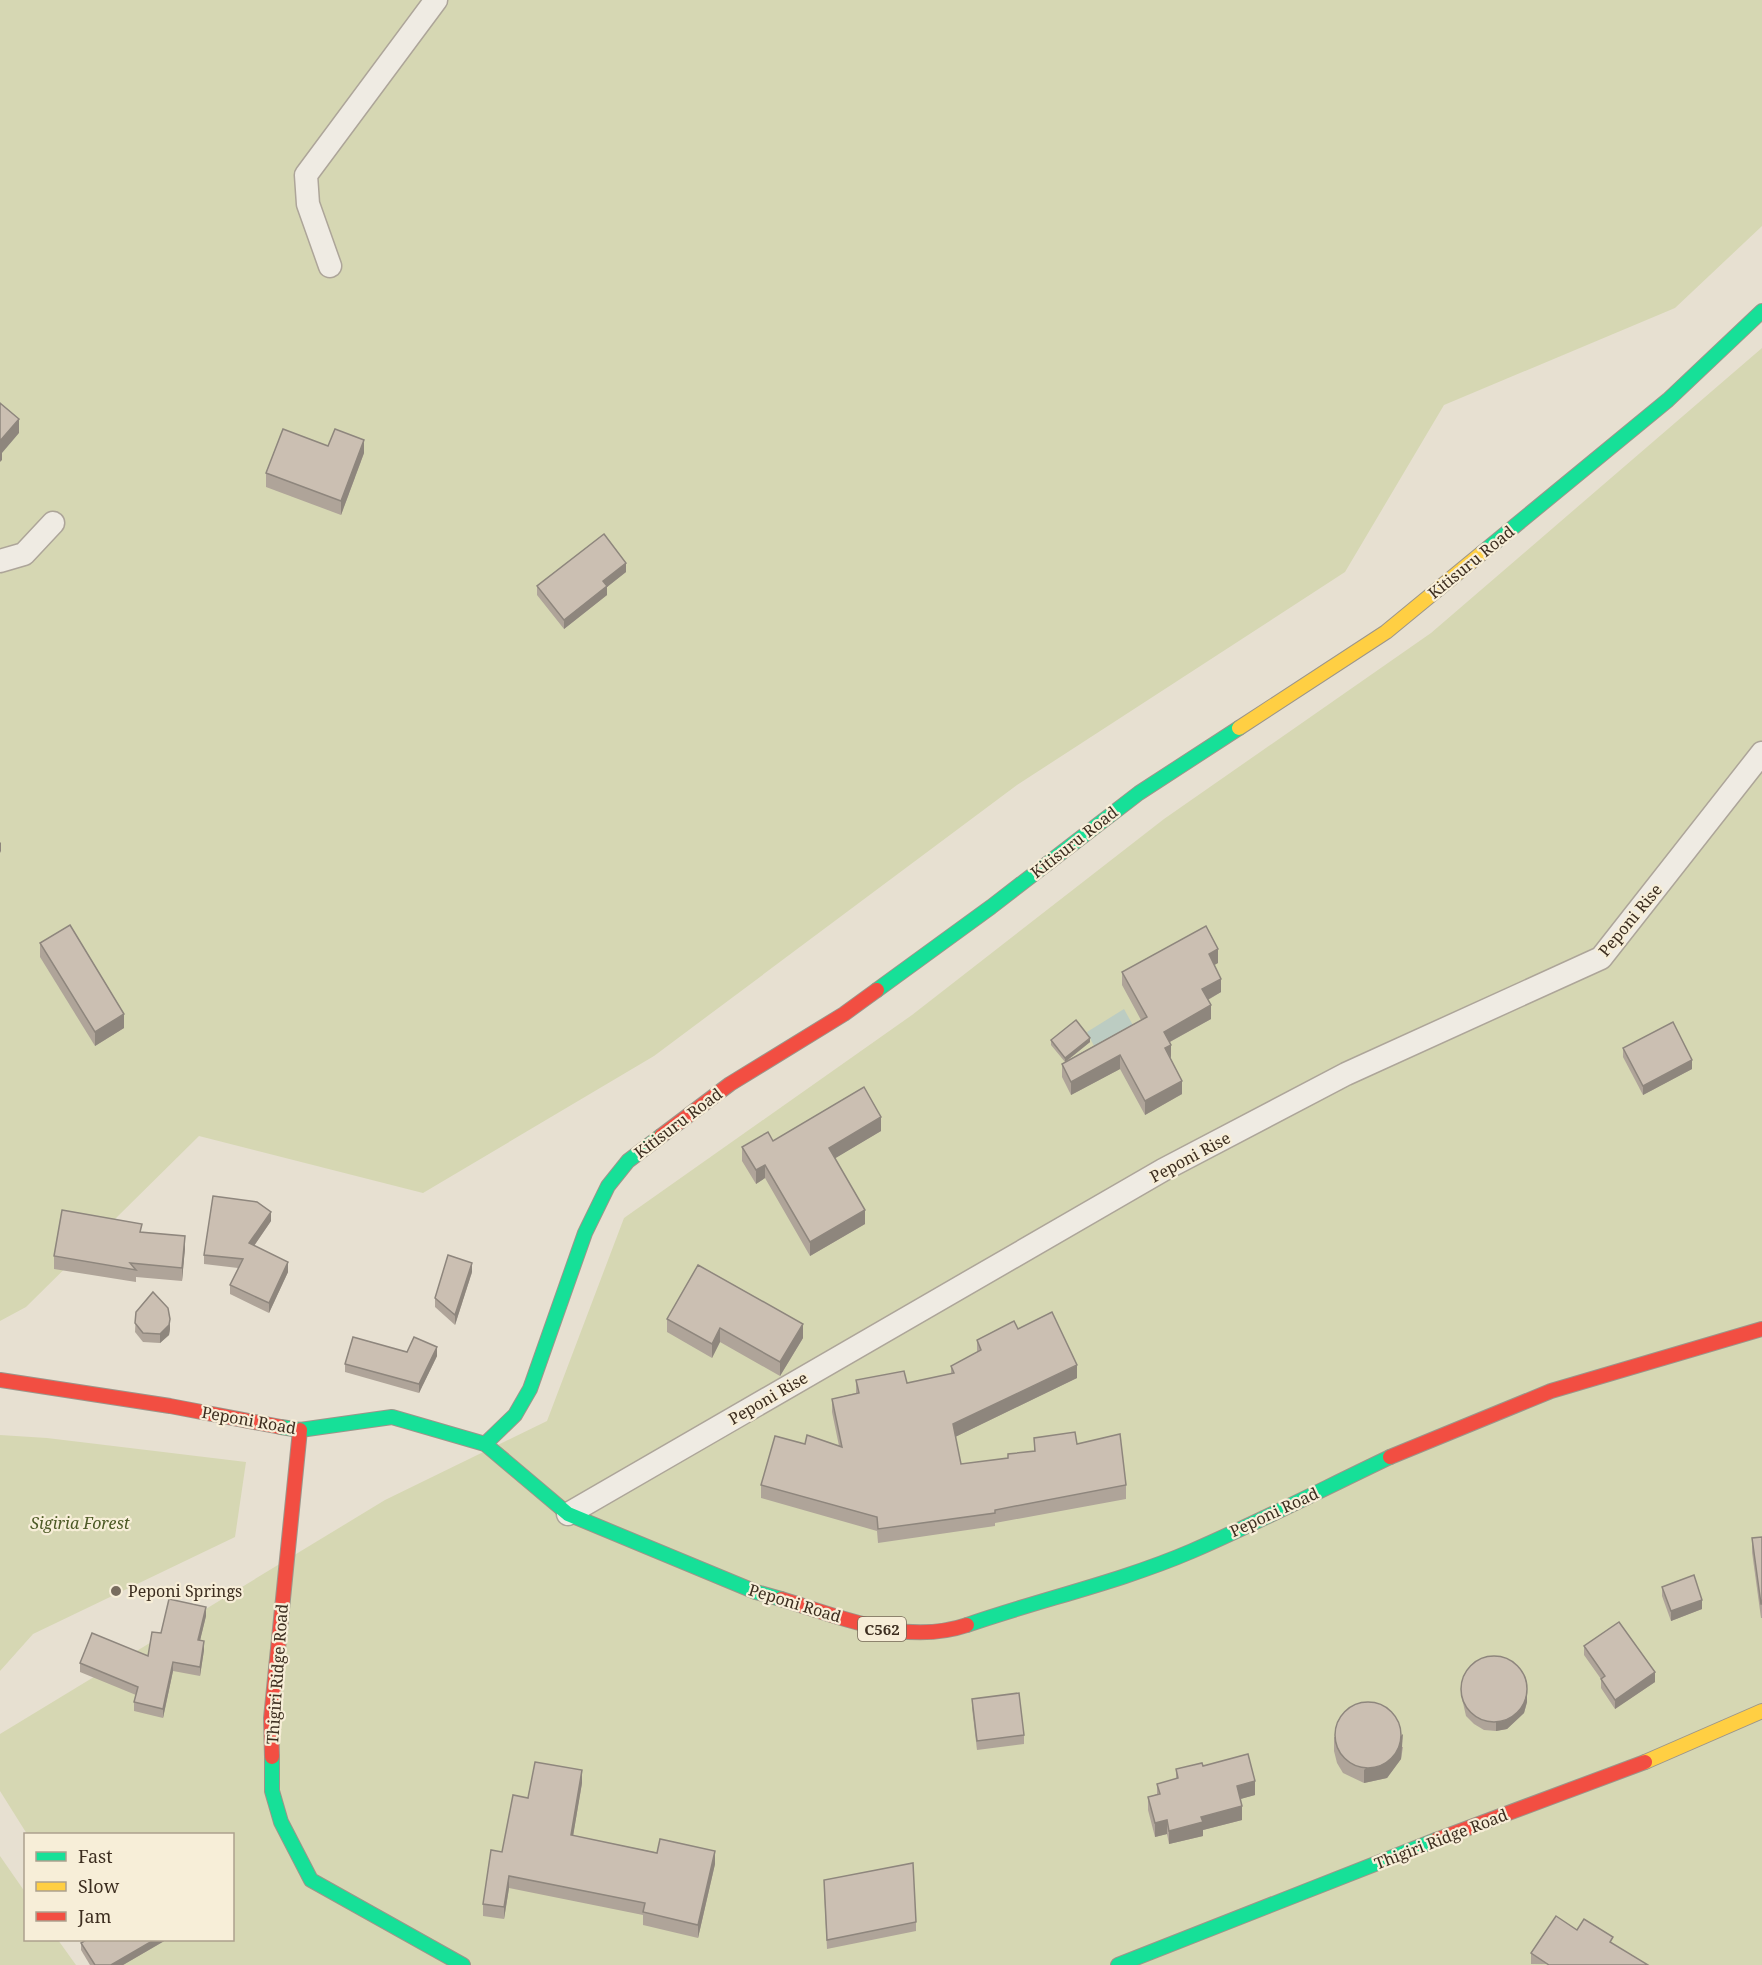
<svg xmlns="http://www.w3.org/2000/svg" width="1762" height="1965" font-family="'Noto Serif',serif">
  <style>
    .green { fill: #d6d7b3 }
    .water { fill: #bcccc2 }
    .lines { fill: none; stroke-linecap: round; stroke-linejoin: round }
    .street-casing { stroke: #ada599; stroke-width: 25 }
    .fast-casing { stroke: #9c958a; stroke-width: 16 }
    .slow-casing { stroke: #9c958a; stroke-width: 16 }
    .jam-casing { stroke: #9c958a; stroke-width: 16 }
    .street { stroke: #efebe3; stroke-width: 22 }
    .fast { stroke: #16e098; stroke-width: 14 }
    .slow { stroke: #ffcf43; stroke-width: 14 }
    .jam { stroke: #f24e42; stroke-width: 14 }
    .wall { fill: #afa499 }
    .shaded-wall { fill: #8e867d }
    .building { fill: #cbbfb2; stroke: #8e867d; stroke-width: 1.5 }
    .poi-dot { fill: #786c5e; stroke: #f7eed8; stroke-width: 2 }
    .labels { text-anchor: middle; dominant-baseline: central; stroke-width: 4.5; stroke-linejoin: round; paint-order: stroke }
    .shield { fill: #f7eed8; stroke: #756857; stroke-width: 1.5 }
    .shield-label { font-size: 15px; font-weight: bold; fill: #3d2e20 }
    .street-label { font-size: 16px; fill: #3d2e20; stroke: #f7eed8 }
    .park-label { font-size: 16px; font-style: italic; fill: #4d5a26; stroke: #f7eed8 }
    .poi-label { font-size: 16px; fill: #3d2e20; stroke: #f7eed8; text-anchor: start }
  </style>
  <rect width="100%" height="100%" fill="#e7e0d1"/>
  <g class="green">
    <path d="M0,0H1762V226L1675,308L1444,405L1345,572L1017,785L654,1056L423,1193L199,1136L26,1307L0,1321Z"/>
    <path d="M1762,348V1965H107L92,1940H232V1834H27L0,1791V1734L385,1500L547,1421L624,1218L912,1015L1164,819L1431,633Z"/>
    <path d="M0,1435L47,1438L246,1462L235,1537L33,1634L0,1671Z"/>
    <path d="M0,1856L25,1892L26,1940H58L76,1965H0Z"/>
  </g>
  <path class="water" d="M1124,1009L1135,1029L1096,1050L1087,1032Z"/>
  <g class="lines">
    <defs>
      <g id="street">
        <path d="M330,266L308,204L306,175L436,0"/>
        <path d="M0,561L24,554L53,523"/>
        <path d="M568,1514L1163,1170L1346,1074L1601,958L1762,753"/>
      </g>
      <g id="fast">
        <path d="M1482,553L1668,400L1762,311"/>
        <path d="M877,990L991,907L1139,793L1239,728"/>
        <path d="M281,1427L300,1430L392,1417L485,1444L568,1514L756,1592L781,1599"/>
        <path d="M485,1444L515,1415L530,1389L585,1233L608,1186L628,1161L661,1136"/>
        <path d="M967,1625C1042,1599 1120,1582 1192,1551C1259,1522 1325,1488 1390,1457"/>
        <path d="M272,1757V1791L281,1822L311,1880L463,1965"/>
        <path d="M1118,1965L1436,1840"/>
      </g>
      <g id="slow">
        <path d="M1239,728L1386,632L1482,553"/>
        <path d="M1645,1762L1762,1711"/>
      </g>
      <g id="jam">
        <path d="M661,1136L730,1084L844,1014L877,990"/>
        <path d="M0,1380L170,1406L281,1427"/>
        <path d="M1390,1457L1551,1391L1762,1329"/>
        <path d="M781,1599C841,1617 905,1646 967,1625"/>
        <path d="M272,1757L271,1718L300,1430"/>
        <path d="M1436,1840L1645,1762"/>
      </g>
    </defs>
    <use href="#street" class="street-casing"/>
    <use href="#fast" class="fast-casing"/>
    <use href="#slow" class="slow-casing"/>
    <use href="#jam" class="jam-casing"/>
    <use href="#street" class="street"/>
    <use href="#fast" class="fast"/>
    <use href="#slow" class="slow"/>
    <use href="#jam" class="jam"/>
  </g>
  <g class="wall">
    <path d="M328,446L364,453L341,515L266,487V473Z"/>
    <path d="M626,572L607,587V595L564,629L537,595V586Z"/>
    <path d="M40,943L124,1028L95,1046L40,957Z"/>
    <path d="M1218,963L1214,965L1221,992L1208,1000L1211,1019L1170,1042L1171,1059L1182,1094L1145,1115L1120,1069L1071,1095L1062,1077V1064L1065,1062L1051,1045V1040L1090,1042L1068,1060L1141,1020L1122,985V972Z"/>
    <path d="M1623,1048L1692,1069L1643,1095L1623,1057Z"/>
    <path d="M881,1131L835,1158L865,1224L810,1256L765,1178L756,1184L742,1161V1147L773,1141Z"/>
    <path d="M271,1221L254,1246L288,1272L269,1313L230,1294V1285L238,1268L204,1264V1255Z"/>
    <path d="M142,1232L185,1248L182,1281L136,1277V1282L54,1269V1256Z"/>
    <path d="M472,1272L455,1325L435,1307V1298Z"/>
    <path d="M136,1312L170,1329L169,1335L160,1343L143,1342L135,1332Z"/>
    <path d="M667,1319L803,1338L780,1376L720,1342L712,1358L667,1332Z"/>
    <path d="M1018,1329L1077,1378L955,1437L961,1464L1008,1458V1454L1034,1451V1438L1077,1444L1126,1485V1499L995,1523V1526L878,1543L877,1531L761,1498V1485L805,1444L839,1446L832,1412V1399L856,1393V1380L907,1383L951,1374V1366L977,1352V1340Z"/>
    <path d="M407,1352L437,1356L419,1393L345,1372V1364Z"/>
    <path d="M1762,1537V1618H1761L1752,1552V1538Z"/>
    <path d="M1662,1587L1702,1609L1671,1621L1662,1596Z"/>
    <path d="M206,1616L200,1640L204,1650L200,1676L173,1671L163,1718L134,1711V1702L136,1695L80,1672V1663L148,1656L161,1633Z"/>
    <path d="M1584,1646L1655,1682L1615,1709L1601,1688V1679L1584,1655Z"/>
    <path d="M1461,1684L1527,1702L1524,1713L1507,1729L1496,1731L1484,1730L1474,1724L1466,1716L1461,1694Z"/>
    <path d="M972,1699L1024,1735V1744L977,1750L972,1708Z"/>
    <path d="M1334,1737L1403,1747L1401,1759L1387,1778L1364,1783L1343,1773L1337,1763L1334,1751Z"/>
    <path d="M1203,1766L1255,1795L1240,1799L1242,1820L1203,1830V1836L1169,1844L1167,1834L1155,1837L1148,1810V1797L1157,1794V1784L1176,1779V1769Z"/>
    <path d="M582,1783L573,1836L715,1864L698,1938L643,1925V1915L509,1888L504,1919L483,1916V1904L502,1852L528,1798Z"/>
    <path d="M824,1889L916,1922V1931L827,1949Z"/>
    <path d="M1577,1930L1613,1944L1648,1965L1531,1964V1953Z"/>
    <path d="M166,1940L123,1965H90L81,1950V1943Z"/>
  </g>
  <g class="shaded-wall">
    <path d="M19,419V433L2,453V460L0,462V441Z"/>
    <path d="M364,440V453L341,515V501Z"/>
    <path d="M626,563V572L607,587V595L564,629V620L603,581Z"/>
    <path d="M1,842V851L0,853V843Z"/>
    <path d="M1218,949V963L1209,968V954Z"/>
    <path d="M1221,979V992L1202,1003V989Z"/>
    <path d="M1211,1005V1019L1164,1045V1032Z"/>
    <path d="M124,1014V1028L95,1046V1032Z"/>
    <path d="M1090,1038V1042L1065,1062V1058Z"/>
    <path d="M1171,1045V1058L1165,1048Z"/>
    <path d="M1120,1055V1069L1071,1095V1082Z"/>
    <path d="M1692,1060V1069L1643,1095V1086Z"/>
    <path d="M1182,1081V1094L1145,1115V1101Z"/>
    <path d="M881,1117V1131L829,1162V1148Z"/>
    <path d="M765,1165V1178L756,1184V1170Z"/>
    <path d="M865,1210V1224L810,1256V1242Z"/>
    <path d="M271,1212V1221L249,1253V1243Z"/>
    <path d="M185,1236V1248L182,1281V1268Z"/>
    <path d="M288,1262V1272L269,1313V1303Z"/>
    <path d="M472,1263V1272L455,1325V1315Z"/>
    <path d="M170,1319V1329L169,1335L160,1343V1334Z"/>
    <path d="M803,1324V1338L780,1376V1362Z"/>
    <path d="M720,1328V1342L712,1358V1344Z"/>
    <path d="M437,1347V1356L419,1393V1384Z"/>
    <path d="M1077,1365V1378L953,1438V1424Z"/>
    <path d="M1702,1600V1609L1671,1621V1611Z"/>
    <path d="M206,1607V1616L198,1649V1640Z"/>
    <path d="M204,1641V1650L200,1676V1667Z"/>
    <path d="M173,1662V1671L163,1718V1709Z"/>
    <path d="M1655,1672V1682L1615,1709V1700Z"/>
    <path d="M1527,1693V1702L1524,1713L1507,1729L1496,1731V1722Z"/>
    <path d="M1403,1734L1401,1759L1387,1778L1364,1783V1770Z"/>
    <path d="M582,1770V1783L571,1848V1835Z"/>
    <path d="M1255,1781V1795L1237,1800V1786Z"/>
    <path d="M1242,1806V1820L1203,1830V1836L1169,1844V1831L1201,1817Z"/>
    <path d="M1167,1820V1834L1155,1837V1823Z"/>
    <path d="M715,1851V1864L698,1938V1925Z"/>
    <path d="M509,1876V1888L504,1919V1907Z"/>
    <path d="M154,1940H166L123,1965H111Z"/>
  </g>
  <g class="building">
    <path d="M0,403L19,419L0,441Z"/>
    <path d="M283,429L328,446L335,429L364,440L341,501L266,473Z"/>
    <path d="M604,534L626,563L603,581L607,586L564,620L537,586Z"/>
    <path d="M70,925L124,1014L95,1032L40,943Z"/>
    <path d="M1206,926L1218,949L1209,954L1221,979L1202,989L1211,1005L1164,1032L1171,1045L1165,1048L1182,1081L1145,1101L1120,1055L1071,1082L1062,1064L1147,1017L1122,972Z"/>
    <path d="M1076,1020L1090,1038L1065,1058L1051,1040Z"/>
    <path d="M1673,1022L1692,1060L1643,1086L1623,1048Z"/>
    <path d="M864,1087L881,1117L829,1148L865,1210L810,1242L765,1165L756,1170L742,1147L768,1132L773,1141Z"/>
    <path d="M213,1196L257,1202L271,1212L249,1243L288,1262L269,1303L230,1285L243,1259L204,1255Z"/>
    <path d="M62,1210L142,1224L140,1232L185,1236L182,1268L130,1263L136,1270L54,1256Z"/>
    <path d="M448,1255L472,1263L455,1315L435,1298Z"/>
    <path d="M698,1265L803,1324L780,1362L720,1328L712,1344L667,1319Z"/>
    <path d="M153,1292L168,1308L170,1319L169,1325L160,1334L143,1333L135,1323L136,1312Z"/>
    <path d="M1052,1312L1077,1365L953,1424L961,1464L1008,1458V1454L1035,1451L1034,1438L1075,1432L1077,1444L1120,1434L1126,1485L995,1510V1513L878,1529L877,1517L761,1485L775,1436L805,1444L807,1435L842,1447L832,1399L859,1393L856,1380L904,1371L907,1383L954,1373L951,1366L981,1350L977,1340L1014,1321L1018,1329Z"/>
    <path d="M353,1337L407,1352L414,1337L437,1347L419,1384L345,1364Z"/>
    <path d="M1762,1537V1604H1761L1752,1538Z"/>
    <path d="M1694,1575L1702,1600L1671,1611L1662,1587Z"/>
    <path d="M169,1599L206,1607L198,1640L204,1641L200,1667L173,1662L163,1709L134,1702L138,1687L80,1663L92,1633L148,1656L152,1632L161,1633Z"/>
    <path d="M1619,1622L1655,1672L1615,1700L1601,1679L1605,1676L1584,1646Z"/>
    <circle cx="1494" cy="1689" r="33"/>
    <path d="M1019,1693L1024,1735L977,1741L972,1699Z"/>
    <circle cx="1368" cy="1735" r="33"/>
    <path d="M1248,1754L1255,1781L1237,1786L1242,1806L1201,1817L1203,1822L1169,1831L1167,1820L1155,1823L1148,1797L1160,1794L1157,1784L1178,1778L1176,1769L1202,1763L1203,1766Z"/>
    <path d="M535,1762L582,1770L571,1835L657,1853L660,1839L715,1851L698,1925L643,1912L645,1903L509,1876L504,1907L483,1904L491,1850L502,1852L513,1795L528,1798Z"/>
    <path d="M913,1863L916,1922L827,1940L824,1880Z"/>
    <path d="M1556,1916L1577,1930L1584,1919L1613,1937L1610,1942L1648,1965H1549L1531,1953Z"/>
    <path d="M86,1940H154L111,1965H95L81,1943Z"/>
  </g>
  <circle class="poi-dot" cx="116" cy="1591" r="6"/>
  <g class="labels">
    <rect class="shield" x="858" y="1617" width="48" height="24" rx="4.5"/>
    <g class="shield-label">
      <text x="882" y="1629">C562</text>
    </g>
    <g class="street-label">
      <text transform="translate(1471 562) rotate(-39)">Kitisuru Road</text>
      <text transform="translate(1074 842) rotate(-38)">Kitisuru Road</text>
      <text transform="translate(1630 920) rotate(-50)">Peponi Rise</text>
      <text transform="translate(678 1123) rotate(-37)">Kitisuru Road</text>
      <text transform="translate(1190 1157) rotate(-28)">Peponi Rise</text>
      <text transform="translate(768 1398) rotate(-30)">Peponi Rise</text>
      <text transform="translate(249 1420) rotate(10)">Peponi Road</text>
      <text transform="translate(1274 1512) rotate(-25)">Peponi Road</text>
      <text transform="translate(795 1603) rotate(17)">Peponi Road</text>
      <text transform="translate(277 1674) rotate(-86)">Thigiri Ridge Road</text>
      <text transform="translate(1441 1839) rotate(-21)">Thigiri Ridge Road</text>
    </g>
    <g class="park-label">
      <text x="80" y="1523">Sigiria Forest</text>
    </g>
    <g class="poi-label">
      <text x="128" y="1591">Peponi Springs</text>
    </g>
  </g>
  <rect x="24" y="1833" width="210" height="108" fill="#f7eed8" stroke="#ada18e" stroke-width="1.5"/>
  <rect x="36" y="1852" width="30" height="9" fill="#16e098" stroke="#ada18e" stroke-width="1.5"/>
  <text x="78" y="1863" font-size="18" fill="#3d2e20">Fast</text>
  <rect x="36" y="1882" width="30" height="9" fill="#ffcf43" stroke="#ada18e" stroke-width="1.5"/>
  <text x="78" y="1893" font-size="18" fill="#3d2e20">Slow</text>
  <rect x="36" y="1912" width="30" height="9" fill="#f24e42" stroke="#ada18e" stroke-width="1.5"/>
  <text x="78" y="1923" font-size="18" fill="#3d2e20">Jam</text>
</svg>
